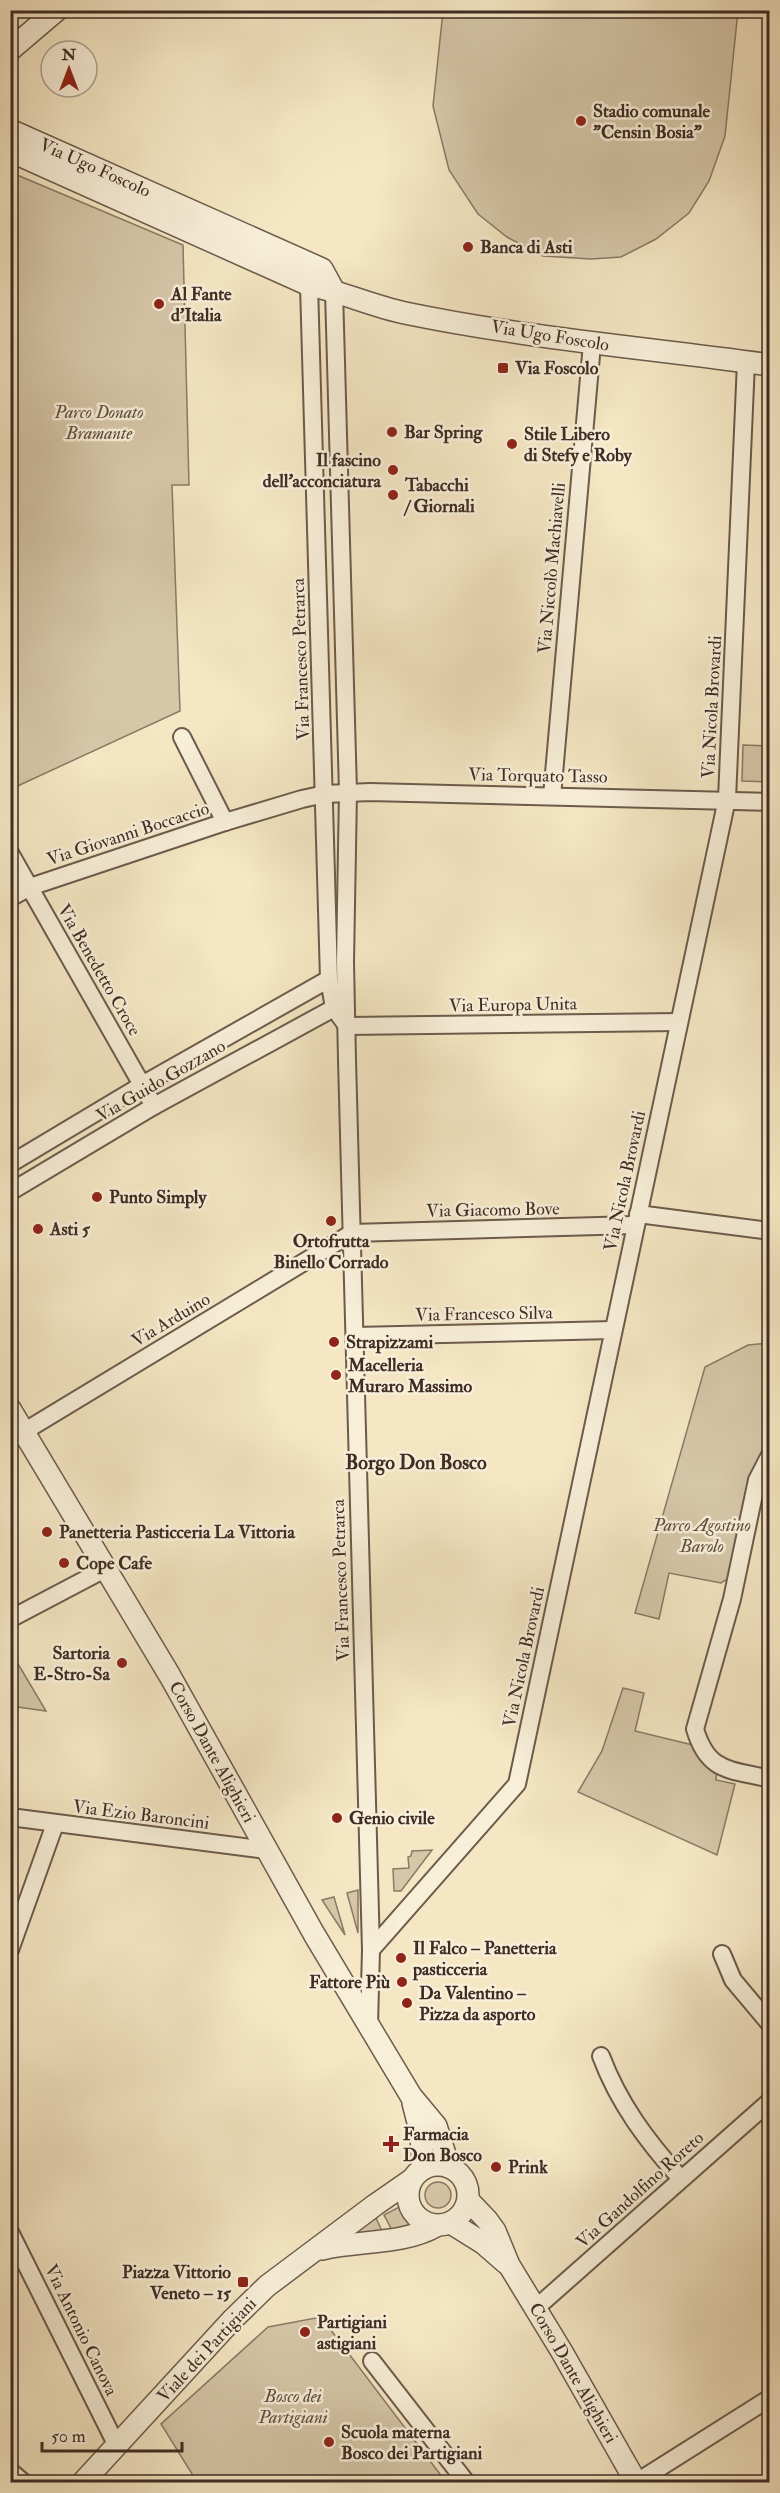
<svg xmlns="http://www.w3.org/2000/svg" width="780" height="2493" font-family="'IM FELL Double Pica',serif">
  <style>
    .green { fill: #d6c7a9; stroke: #8a7a66; stroke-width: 1.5 }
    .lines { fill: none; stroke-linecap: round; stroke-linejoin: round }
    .minor-casing { stroke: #6c5b4c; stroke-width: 20 }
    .tertiary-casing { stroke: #6c5b4c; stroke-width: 24 }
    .minor { stroke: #f8efd9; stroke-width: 16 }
    .tertiary { stroke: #f8efd9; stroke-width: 21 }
    .poi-dot { fill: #8f2418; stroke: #f8efd9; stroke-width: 2 }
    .labels { text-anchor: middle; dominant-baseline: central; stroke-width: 5; stroke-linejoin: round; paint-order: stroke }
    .poi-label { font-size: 18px; font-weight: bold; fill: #3f2c24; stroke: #f8efd9; text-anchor: start }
    .street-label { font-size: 18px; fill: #3f2c24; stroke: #f8efd9 }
    .park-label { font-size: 18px; font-style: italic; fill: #5d4b3f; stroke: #f8efd9 }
    .neighbourhood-label { font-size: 20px; font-weight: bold; fill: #3f2c24; stroke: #f8efd9 }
  </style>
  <rect width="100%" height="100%" fill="#f5e7c4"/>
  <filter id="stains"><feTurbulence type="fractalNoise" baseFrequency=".00333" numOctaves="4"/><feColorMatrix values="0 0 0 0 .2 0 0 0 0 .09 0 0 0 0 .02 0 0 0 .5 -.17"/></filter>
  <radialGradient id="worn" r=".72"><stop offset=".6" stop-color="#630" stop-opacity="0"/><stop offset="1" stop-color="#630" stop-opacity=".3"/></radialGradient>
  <g class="green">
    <path d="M443,11H738L725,136L709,181L689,213L656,239L621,257L591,259L543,256L507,237L478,214L449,170L433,106Z"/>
    <path d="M10,172L183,245L189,485H172L180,711L11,789Z"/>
    <path d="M743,745L769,746V782L742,781Z"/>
    <path d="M769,1343V1455L737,1573L721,1583L669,1573L659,1619L635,1613L705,1367L748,1345Z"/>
    <path d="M10,1652H11L46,1711L11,1706Z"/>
    <path d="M623,1688L644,1693L635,1731L701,1747L717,1765L716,1780L735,1784L717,1855L578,1792L602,1751Z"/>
    <path d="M432,1850L401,1891H394L393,1869L409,1868L408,1857L411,1856L412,1851Z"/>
    <path d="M358,1890V1933L347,1893Z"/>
    <path d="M334,1897L345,1935L322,1900Z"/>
    <circle cx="438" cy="2195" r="13"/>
    <path d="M401,2206L407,2219L417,2229L393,2232L384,2215Z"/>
    <path d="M376,2218L383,2233L339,2234Z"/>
    <path d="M321,2317L446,2482H197L161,2424L268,2327Z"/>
  </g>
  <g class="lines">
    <defs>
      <g id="minor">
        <path d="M309,285L329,979L334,1008L347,1026"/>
        <path d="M334,291L348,792L345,962L347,1060L371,1950L369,2025"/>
        <path d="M182,737L225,822"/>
        <path d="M552,796L592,344"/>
        <path d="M10,853L154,1106"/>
        <path d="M10,898L30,887L225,822L302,799L325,794L370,792L770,802"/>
        <path d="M347,1026L679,1022"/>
        <path d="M10,1164L142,1085L329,979"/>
        <path d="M10,1192L154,1106L334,1008"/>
        <path d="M638,1214L770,1231"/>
        <path d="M355,1336L613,1330"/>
        <path d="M10,1440L352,1233L635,1225"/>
        <path d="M770,1455L757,1480L732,1599L695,1729C708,1773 730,1769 770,1779"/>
        <path d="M10,1619L105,1569"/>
        <path d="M10,1817L267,1850"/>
        <path d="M10,1950L55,1824"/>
        <path d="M371,1950L517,1784L727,799L746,362"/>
        <path d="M722,1954L733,1980L770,2024"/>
        <path d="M601,2056C619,2104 647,2141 681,2179"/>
        <path d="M10,2232L117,2446"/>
        <path d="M536,2308L770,2101"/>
        <path d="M372,2361L466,2482"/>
        <path d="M10,2471L23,2482"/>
        <path d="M637,2482L770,2398"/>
      </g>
      <g id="tertiary">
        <path d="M10,50L57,10"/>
        <path d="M10,130L322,269L334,291"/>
        <path d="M10,151L309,285C342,292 372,306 405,313C525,338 648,348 770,365"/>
        <path d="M10,1409L170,1676L314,1934L411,2096L436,2126L449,2167"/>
        <path d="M413,2103L421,2134L423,2169"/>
        <circle cx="438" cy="2195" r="30"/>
        <path d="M468,2200L487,2220L495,2231L509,2265L562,2352L636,2482"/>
        <path d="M451,2223L483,2243L506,2263"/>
        <path d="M322,2249C359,2240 402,2245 436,2226"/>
        <path d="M83,2482L232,2320L267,2286L375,2205L411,2180"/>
      </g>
    </defs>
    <use href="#minor" class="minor-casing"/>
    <use href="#tertiary" class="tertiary-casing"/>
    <use href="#minor" class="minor"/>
    <use href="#tertiary" class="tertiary"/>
  </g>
  <g class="poi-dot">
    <circle cx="581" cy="121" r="6"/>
    <circle cx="468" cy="247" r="6"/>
    <circle cx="159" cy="304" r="6"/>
    <rect x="497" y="362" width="12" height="12" rx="3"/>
    <circle cx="392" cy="432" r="6"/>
    <circle cx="512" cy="444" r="6"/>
    <circle cx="393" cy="470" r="6"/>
    <circle cx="393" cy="495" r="6"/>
    <circle cx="97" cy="1197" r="6"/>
    <circle cx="331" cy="1221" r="6"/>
    <circle cx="38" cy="1229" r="6"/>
    <circle cx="334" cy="1342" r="6"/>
    <circle cx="336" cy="1375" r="6"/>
    <circle cx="47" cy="1532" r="6"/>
    <circle cx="64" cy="1563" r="6"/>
    <circle cx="122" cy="1663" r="6"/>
    <circle cx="337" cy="1818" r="6"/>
    <circle cx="401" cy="1958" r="6"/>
    <circle cx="402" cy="1982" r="6"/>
    <circle cx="407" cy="2003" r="6"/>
    <path d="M388 2135h6v6h6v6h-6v6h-6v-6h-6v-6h6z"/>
    <circle cx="496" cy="2167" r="6"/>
    <rect x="237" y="2276" width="12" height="12" rx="3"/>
    <circle cx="305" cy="2332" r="6"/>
    <circle cx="329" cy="2442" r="6"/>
  </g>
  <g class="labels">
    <g class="poi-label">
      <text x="593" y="111">Stadio comunale<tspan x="593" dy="21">"Censin Bosia"</tspan></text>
      <text x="480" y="247">Banca di Asti</text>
      <text x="171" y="294">Al Fante<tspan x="171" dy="21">d'Italia</tspan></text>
      <text x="515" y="368">Via Foscolo</text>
      <text x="404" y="432">Bar Spring</text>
      <text x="524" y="434">Stile Libero<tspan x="524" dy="21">di Stefy e Roby</tspan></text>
      <text x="381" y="460" text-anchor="end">Il fascino<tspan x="381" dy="21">dell'acconciatura</tspan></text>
      <text x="405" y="485">Tabacchi<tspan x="405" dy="21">/ Giornali</tspan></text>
      <text x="109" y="1197">Punto Simply</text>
      <text x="50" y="1229">Asti 5</text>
      <text x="331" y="1241" text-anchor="middle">Ortofrutta<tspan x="331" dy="21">Binello Corrado</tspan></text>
      <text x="346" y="1342">Strapizzami</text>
      <text x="348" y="1365">Macelleria<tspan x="348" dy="21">Muraro Massimo</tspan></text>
      <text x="59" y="1532">Panetteria Pasticceria La Vittoria</text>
      <text x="76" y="1563">Cope Cafe</text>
      <text x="110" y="1653" text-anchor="end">Sartoria<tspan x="110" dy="21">E-Stro-Sa</tspan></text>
      <text x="349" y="1818">Genio civile</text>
      <text x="413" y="1948">Il Falco – Panetteria<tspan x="413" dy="21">pasticceria</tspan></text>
      <text x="390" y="1982" text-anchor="end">Fattore Più</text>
      <text x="419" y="1993">Da Valentino –<tspan x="419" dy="21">Pizza da asporto</tspan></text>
      <text x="403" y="2134">Farmacia<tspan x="403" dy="21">Don Bosco</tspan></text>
      <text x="508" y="2167">Prink</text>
      <text x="231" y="2272" text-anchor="end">Piazza Vittorio<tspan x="231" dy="21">Veneto – 15</tspan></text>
      <text x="317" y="2322">Partigiani<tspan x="317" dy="21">astigiani</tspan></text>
      <text x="341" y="2432">Scuola materna<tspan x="341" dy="21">Bosco dei Partigiani</tspan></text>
    </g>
    <g class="street-label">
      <text transform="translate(95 168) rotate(24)">Via Ugo Foscolo</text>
      <text transform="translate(550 336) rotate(9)">Via Ugo Foscolo</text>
      <text transform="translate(552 568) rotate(-85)">Via Niccolò Machiavelli</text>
      <text transform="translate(301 659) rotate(-92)">Via Francesco Petrarca</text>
      <text transform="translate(712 707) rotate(-87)">Via Nicola Brovardi</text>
      <text transform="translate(538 776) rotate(1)">Via Torquato Tasso</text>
      <text transform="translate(128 834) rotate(-18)">Via Giovanni Boccaccio</text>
      <text transform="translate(99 970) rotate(60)">Via Benedetto Croce</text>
      <text transform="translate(513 1005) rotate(-1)">Via Europa Unita</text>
      <text transform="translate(161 1081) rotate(-30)">Via Guido Gozzano</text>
      <text transform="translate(625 1181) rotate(-78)">Via Nicola Brovardi</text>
      <text transform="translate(493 1210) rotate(-1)">Via Giacomo Bove</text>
      <text transform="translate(484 1314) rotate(-1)">Via Francesco Silva</text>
      <text transform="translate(171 1320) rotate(-31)">Via Arduino</text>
      <text transform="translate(341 1580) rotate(-92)">Via Francesco Petrarca</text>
      <text transform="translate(524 1657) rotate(-78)">Via Nicola Brovardi</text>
      <text transform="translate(212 1752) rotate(61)">Corso Dante Alighieri</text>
      <text transform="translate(141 1815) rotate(7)">Via Ezio Baroncini</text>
      <text transform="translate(640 2190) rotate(-42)">Via Gandolfino Roreto</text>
      <text transform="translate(81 2330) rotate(64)">Via Antonio Canova</text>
      <text transform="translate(207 2350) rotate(-47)">Viale dei Partigiani</text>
      <text transform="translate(573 2373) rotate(60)">Corso Dante Alighieri</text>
    </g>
    <g class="park-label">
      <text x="99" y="412">Parco Donato<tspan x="99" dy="21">Bramante</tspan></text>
      <text x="702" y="1525">Parco Agostino<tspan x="702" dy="21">Barolo</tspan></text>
      <text x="293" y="2396">Bosco dei<tspan x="293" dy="21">Partigiani</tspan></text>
    </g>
    <g class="neighbourhood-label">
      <text x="416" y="1462">Borgo Don Bosco</text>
    </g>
  </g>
  <rect width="780" height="2493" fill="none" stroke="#f5e7c4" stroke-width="36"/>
  <rect x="12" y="12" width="756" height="2469" fill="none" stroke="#3f2c24" stroke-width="3"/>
  <rect x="18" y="18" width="744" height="2457" fill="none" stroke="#3f2c24" stroke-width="1.5"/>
  <g transform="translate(69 69)"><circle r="28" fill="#f8efd9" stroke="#aea191" stroke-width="1.5"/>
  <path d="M0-4.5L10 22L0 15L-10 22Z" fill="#8f2418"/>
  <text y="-9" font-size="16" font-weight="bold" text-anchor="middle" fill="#3f2c24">N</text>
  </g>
  <path d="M42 2442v9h140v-9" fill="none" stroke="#3f2c24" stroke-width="3"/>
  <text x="51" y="2442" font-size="18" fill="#3f2c24" stroke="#f8efd9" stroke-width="4.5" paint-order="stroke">50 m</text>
  <rect width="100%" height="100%" filter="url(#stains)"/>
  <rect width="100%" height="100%" fill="url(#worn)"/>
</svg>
